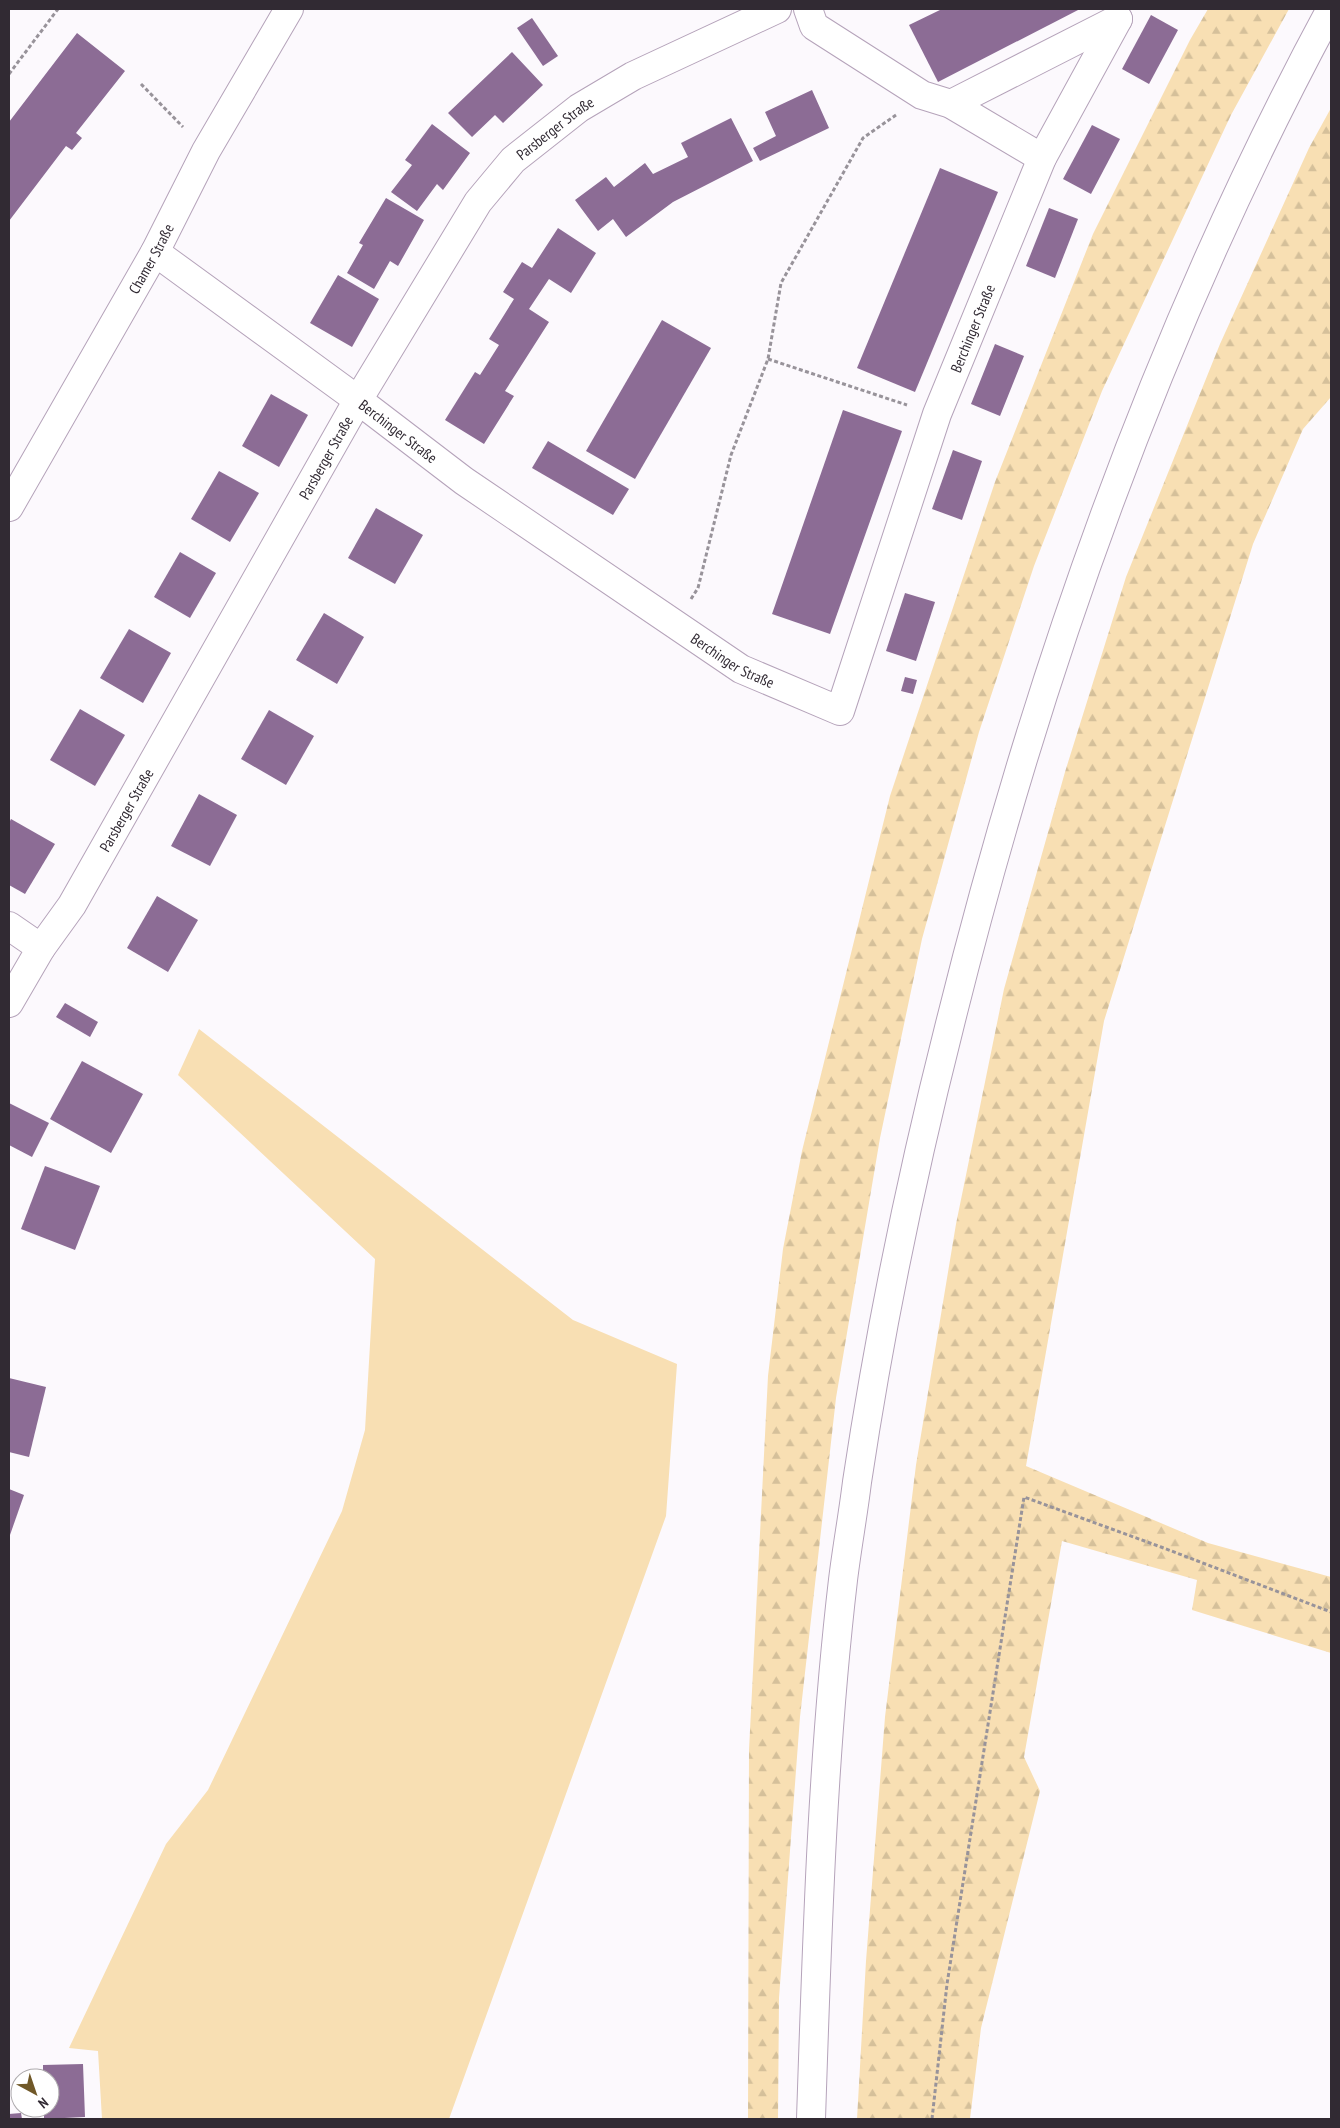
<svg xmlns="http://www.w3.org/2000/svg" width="1340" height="2128" font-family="'PT Sans Narrow',sans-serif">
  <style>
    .grass { fill: #f8dfb3 }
    .forest { fill: url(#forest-firs) }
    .building { fill: #8c6c95 }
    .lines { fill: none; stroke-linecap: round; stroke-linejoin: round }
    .street-casing { stroke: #b5a3ba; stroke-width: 30 }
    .secondary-casing { stroke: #b5a3ba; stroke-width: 30 }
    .highway-casing { stroke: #b5a3ba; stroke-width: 30 }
    .path { stroke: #98939a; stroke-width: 3; stroke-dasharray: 4 2.5; stroke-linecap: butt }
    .street { stroke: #fff; stroke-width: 28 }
    .secondary { stroke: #fff; stroke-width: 28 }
    .highway { stroke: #fff; stroke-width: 28 }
    .labels { text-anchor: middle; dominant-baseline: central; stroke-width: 4; stroke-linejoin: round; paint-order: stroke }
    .street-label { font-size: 15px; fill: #312a33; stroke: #fff }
  </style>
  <defs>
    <pattern id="forest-firs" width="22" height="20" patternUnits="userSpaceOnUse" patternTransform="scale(1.25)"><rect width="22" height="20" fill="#f8dfb3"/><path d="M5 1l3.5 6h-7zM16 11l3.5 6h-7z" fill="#d5c09a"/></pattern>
  </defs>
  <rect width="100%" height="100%" fill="#fcf9fd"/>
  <path class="grass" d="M199,1029L573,1320L677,1364L666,1516L449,2119H102L98,2051L69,2048L166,1844L208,1790L342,1511L365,1430L375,1259L178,1075Z"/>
  <g class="forest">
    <path d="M1208,9H1289L1231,115L1102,391L1034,566L979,732L922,939L880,1138L836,1398L800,1717L779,1998L778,2119H748L749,1750L768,1376L783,1249L802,1151L890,796L995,482L1093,234L1190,40Z"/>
    <path d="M1331,108V397L1303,429L1253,544L1104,1021L1026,1466L1208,1543L1331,1577V1653L1192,1610L1197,1580L1062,1541L1024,1757L1040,1791L981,2028L970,2119H857L866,1961L885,1717L916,1465L956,1224L1004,989L1065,772L1126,577L1220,344L1309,148Z"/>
  </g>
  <g class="building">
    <path d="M942,9H1080L938,82L909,25Z"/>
    <path d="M1151,15L1178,30L1149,84L1122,69Z"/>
    <path d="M532,18L558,56L543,66L517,28Z"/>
    <path d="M77,33L125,71L76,133L82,138L72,150L66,146L9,221V122Z"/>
    <path d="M512,52L543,85L503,123L495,115L472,137L448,113Z"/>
    <path d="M812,90L829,128L760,161L753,148L776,136L765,112Z"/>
    <path d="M731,118L753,161L673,202L626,237L613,219L598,231L575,200L606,177L614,187L645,163L653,174L688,157L681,143Z"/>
    <path d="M432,124L470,153L443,190L437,184L417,211L391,192L412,165L405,160Z"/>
    <path d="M1092,125L1120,139L1091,194L1063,179Z"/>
    <path d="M940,168L998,192L915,392L857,368Z"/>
    <path d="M386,198L424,220L398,266L390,261L374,289L347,273L363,245L359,243Z"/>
    <path d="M1049,208L1078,219L1055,278L1026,266Z"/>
    <path d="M558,228L596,253L571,293L549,279L529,309L549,322L505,391L514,396L484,444L445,420L475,372L480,375L499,345L489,339L514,299L503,292L522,262L532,268Z"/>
    <path d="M338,275L379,299L352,347L310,323Z"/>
    <path d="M662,320L711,348L635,479L586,451Z"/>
    <path d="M995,344L1024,356L1000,416L971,404Z"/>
    <path d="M271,394L308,415L279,467L242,446Z"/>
    <path d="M843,410L902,431L830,634L772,614Z"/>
    <path d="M548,441L629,489L613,515L532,468Z"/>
    <path d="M953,450L982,461L962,520L932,509Z"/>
    <path d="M219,471L259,493L230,542L191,519Z"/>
    <path d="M376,508L423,535L395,584L348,558Z"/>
    <path d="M180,552L216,573L190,618L154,597Z"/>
    <path d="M905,593L935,602L916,661L886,651Z"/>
    <path d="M324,613L364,637L337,684L296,660Z"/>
    <path d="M129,629L171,653L143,703L100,678Z"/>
    <path d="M905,677L917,680L913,694L901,691Z"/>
    <path d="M80,709L125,735L95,786L50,760Z"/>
    <path d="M269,710L314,736L286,785L241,759Z"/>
    <path d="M199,794L237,815L210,866L171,846Z"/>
    <path d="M11,819L55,844L25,894L9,885V823Z"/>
    <path d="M157,896L198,920L168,972L127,948Z"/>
    <path d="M65,1003L98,1022L90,1037L56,1017Z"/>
    <path d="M82,1061L143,1094L111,1153L50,1119Z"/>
    <path d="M9,1103L49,1123L32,1157L9,1145Z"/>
    <path d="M45,1166L100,1186L75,1250L21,1229Z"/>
    <path d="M9,1378L46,1387L29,1457L9,1452Z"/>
    <path d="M9,1489L24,1495L10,1535L9,1534Z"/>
    <path d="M83,2064L85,2117L44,2119V2108H50V2078H43V2065Z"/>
    <path d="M21,2113L22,2119H9V2114Z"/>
  </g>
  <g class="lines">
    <defs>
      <g id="street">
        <path d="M808,9L814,26L922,95L951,104L1042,158"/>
        <path d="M951,104L1118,19"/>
        <path id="s1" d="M155,252L358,400L464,481L741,669L840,711L937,414L1042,158L1118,19"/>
        <path d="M9,926L41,948"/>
        <path id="s2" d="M9,1003L41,948L72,905L358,400L478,202L513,160L579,108L633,76L777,9"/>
      </g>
      <g id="secondary">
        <path id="s3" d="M9,507L155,252L206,151L289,9"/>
      </g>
      <path id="highway" d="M811,2119C817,1939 822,1759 843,1580C847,1547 853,1515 857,1482C880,1329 911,1178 949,1028C1036,676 1158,329 1331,9"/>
    </defs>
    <use href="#street" class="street-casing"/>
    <use href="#secondary" class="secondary-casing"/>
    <use href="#highway" class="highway-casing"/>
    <g class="path">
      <path d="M9,74L58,9"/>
      <path d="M141,84L183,127"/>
      <path d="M768,359L907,405"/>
      <path d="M691,599L698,588L731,455L768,359L781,283L863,138L896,115"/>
      <path d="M932,2119L947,1984L1024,1497L1161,1547L1331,1612"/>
    </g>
    <use href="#street" class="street"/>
    <use href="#secondary" class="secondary"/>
    <use href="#highway" class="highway"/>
  </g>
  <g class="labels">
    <g class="street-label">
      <text stroke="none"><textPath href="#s2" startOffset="1036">Parsberger Straße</textPath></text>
      <text stroke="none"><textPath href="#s3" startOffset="286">Chamer Straße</textPath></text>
      <text stroke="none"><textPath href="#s1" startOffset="1232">Berchinger Straße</textPath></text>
      <text stroke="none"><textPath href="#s1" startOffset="302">Berchinger Straße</textPath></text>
      <text stroke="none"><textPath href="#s2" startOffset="631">Parsberger Straße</textPath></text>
      <text stroke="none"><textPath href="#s1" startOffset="708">Berchinger Straße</textPath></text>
      <text stroke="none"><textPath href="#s2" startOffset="226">Parsberger Straße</textPath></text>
    </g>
  </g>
  <rect width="1340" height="2128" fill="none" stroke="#312a33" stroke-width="20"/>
  <g transform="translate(35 2093) rotate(140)"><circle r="24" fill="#ffffff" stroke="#adaaad"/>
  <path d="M0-4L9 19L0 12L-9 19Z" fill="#705828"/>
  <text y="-8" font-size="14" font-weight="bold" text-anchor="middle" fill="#312a33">N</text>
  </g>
</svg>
